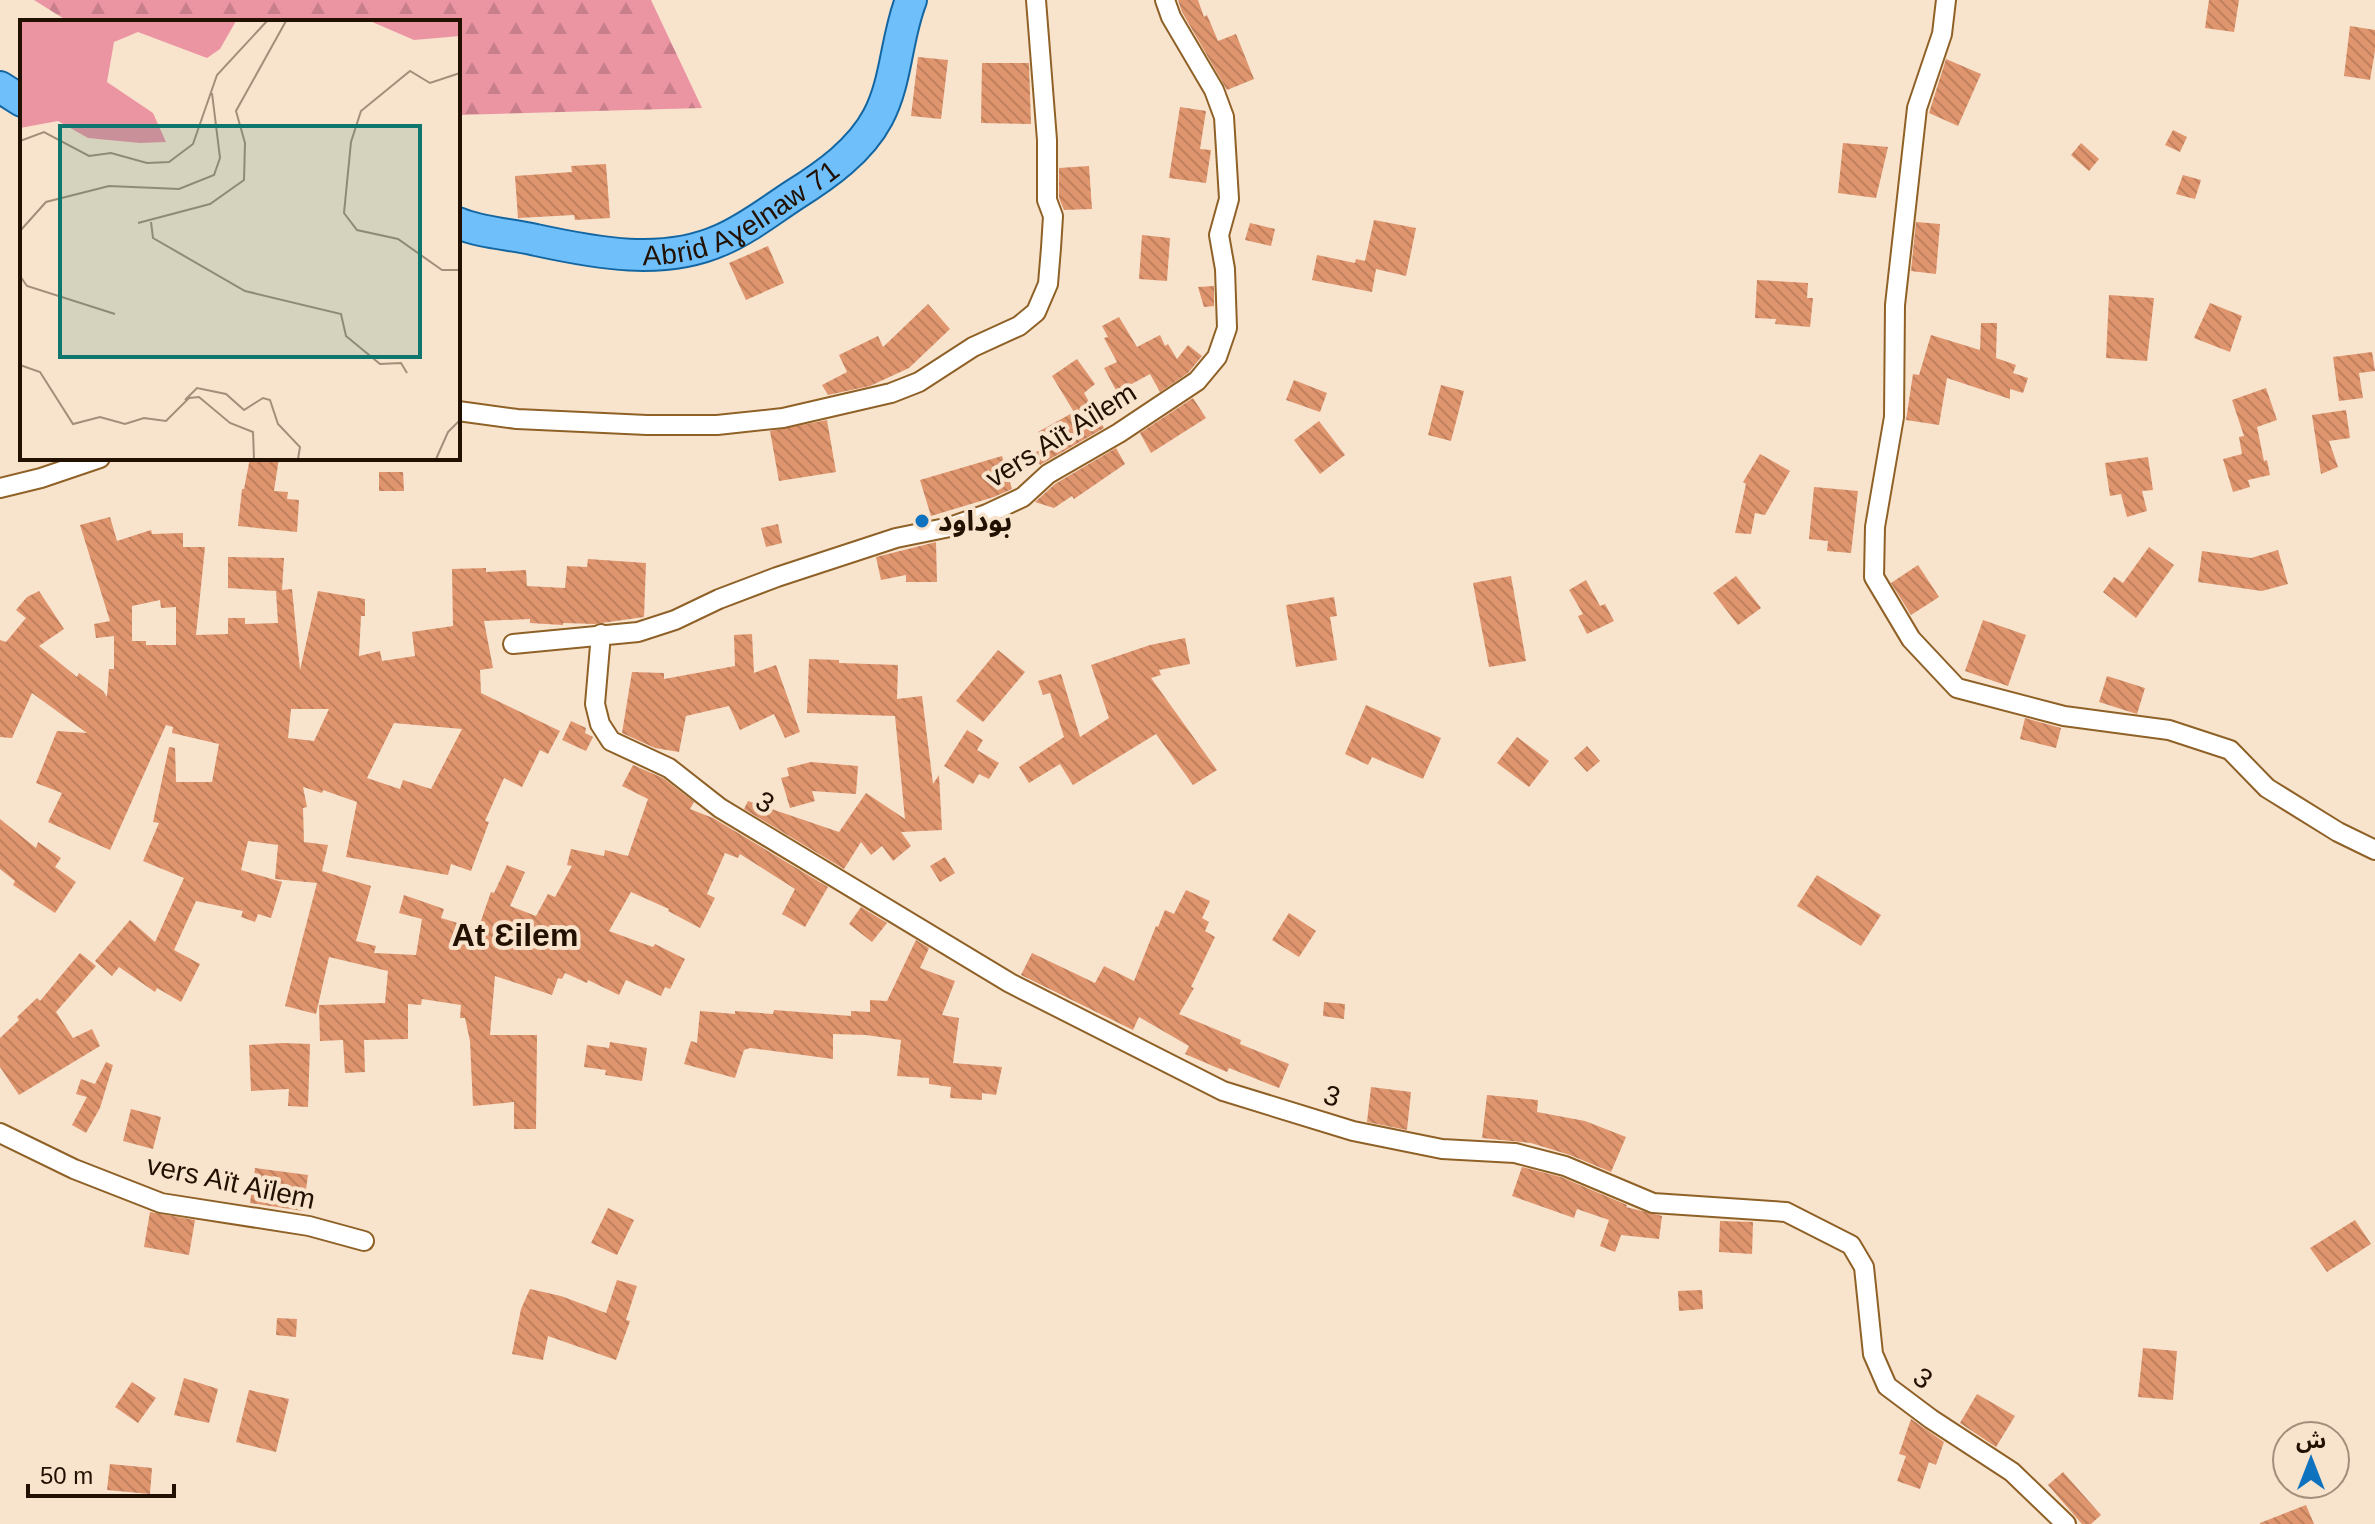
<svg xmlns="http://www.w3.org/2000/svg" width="2375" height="1524" font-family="Helvetica,'Noto Sans Arabic',sans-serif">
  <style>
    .forest { fill: url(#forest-firs) }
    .building { fill: url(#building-back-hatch); fill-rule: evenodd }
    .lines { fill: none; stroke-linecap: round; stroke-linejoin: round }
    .street-casing { stroke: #8f6127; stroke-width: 22 }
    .primary-casing { stroke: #1466a1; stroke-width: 34 }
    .street { stroke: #fff; stroke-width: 18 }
    .primary { stroke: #6ebffa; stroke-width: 30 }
    .poi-dot { fill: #0f72be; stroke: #f8e3cd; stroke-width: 3 }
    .labels { text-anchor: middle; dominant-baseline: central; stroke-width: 8; stroke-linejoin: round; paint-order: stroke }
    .street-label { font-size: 28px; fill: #221000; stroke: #f8e3cd }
    .poi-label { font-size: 28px; font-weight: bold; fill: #221000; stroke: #f8e3cd; text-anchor: start }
    .quarter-label { font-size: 32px; font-weight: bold; fill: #221000; stroke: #f8e3cd }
    .inset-road { fill: none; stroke: #a28f7b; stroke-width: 2 }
    .view { fill: #0f766e; fill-opacity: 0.15; stroke: #0f766e; stroke-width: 4 }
    .inset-edge { fill: none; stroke: #221000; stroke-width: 4 }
  </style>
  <defs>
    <pattern id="forest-firs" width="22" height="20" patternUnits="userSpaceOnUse" patternTransform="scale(2)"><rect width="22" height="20" fill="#eb95a3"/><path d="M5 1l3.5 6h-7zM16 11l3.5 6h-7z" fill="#c97f8b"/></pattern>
    <pattern id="building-back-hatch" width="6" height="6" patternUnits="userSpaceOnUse" patternTransform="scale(2)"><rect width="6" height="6" fill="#df956d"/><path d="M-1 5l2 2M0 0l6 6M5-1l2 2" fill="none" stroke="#bf7f5d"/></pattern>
  </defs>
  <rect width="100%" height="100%" fill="#f8e3cd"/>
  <path class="forest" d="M34,0H651L702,108L458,115V22H69Z"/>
  <g class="building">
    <path d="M1178,0H1198L1204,17L1207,15L1218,41L1236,34L1254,79L1227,90L1182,12Z"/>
    <path d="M2209,0H2239L2234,32L2205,28Z"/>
    <path d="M2350,26L2375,30V51L2370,80L2344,76Z"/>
    <path d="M918,57L948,60L941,119L911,116Z"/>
    <path d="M1946,59L1981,74L1958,126L1929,113Z"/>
    <path d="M982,63H1029L1031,124L981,123Z"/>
    <path d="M1180,107L1206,111L1200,149L1211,150L1206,183L1169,178Z"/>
    <path d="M2173,130L2187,137L2180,152L2165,145Z"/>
    <path d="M1843,143L1888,147L1876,198L1838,193Z"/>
    <path d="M2081,143L2099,159L2089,171L2071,155Z"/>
    <path d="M606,164L610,218L575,220L574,215L518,218L515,176L572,172L571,166Z"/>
    <path d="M1089,166L1092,209L1064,210L1059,198V168Z"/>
    <path d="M2183,175L2201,180L2195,199L2176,194Z"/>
    <path d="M1374,220L1416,228L1406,276L1376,269L1372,292L1312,280L1317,255L1355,263L1356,259L1365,261Z"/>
    <path d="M1916,222L1940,224L1936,274L1911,271Z"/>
    <path d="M1250,223L1275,229L1271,246L1245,240Z"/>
    <path d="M1142,235L1170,238L1167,281L1139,279Z"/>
    <path d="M768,246L784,283L746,300L729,263Z"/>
    <path d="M1757,280L1808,283L1807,298H1813L1810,327L1775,324L1776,319L1755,318Z"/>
    <path d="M1214,286V306L1204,307L1198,287Z"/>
    <path d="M2109,295L2154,298L2147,361L2106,358Z"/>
    <path d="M2210,303L2242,316L2230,352L2194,338Z"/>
    <path d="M928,304L950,329L909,368L870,386L828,395L822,385L847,372L839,355L878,336L883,347Z"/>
    <path d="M1119,317L1137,347L1160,335L1165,346L1168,344L1177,359L1188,345L1202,356L1188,373L1160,392L1150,374L1117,392L1104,368L1117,362L1104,338L1108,337L1102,326Z"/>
    <path d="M1981,323H1997L1996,358L2016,365L2013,373L2028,378L2023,393L2010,389V399L1947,378L1939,425L1906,420L1913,374L1919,375L1931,335L1980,350Z"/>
    <path d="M2372,352L2375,371L2359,373L2363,398L2339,401L2333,357Z"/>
    <path d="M1077,359L1095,384L1084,393L1104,428L1040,465L1034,453L1046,447L1038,432L1074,412L1052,376Z"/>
    <path d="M1294,380L1327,393L1320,412L1286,400Z"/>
    <path d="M1441,385L1464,391L1451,441L1428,435Z"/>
    <path d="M2266,388L2277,420L2257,427L2264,461L2267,460L2270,475L2248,480L2250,487L2233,492L2223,459L2242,454L2239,437L2244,436L2232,400Z"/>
    <path d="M1193,398L1206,418L1151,453L1140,433Z"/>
    <path d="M2346,410L2350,438L2329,441L2338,467L2321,474L2312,415Z"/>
    <path d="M827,420L836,472L779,481L770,431Z"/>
    <path d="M1319,421L1345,455L1320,474L1294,440Z"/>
    <path d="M1116,448L1125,464L1074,499L1072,496L1054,508L1035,502L1055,484Z"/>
    <path d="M1760,454L1790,471L1765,515L1755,513L1751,534L1735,533L1746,484L1743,482Z"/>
    <path d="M1002,456L1012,489L994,497L931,516L920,480Z"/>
    <path d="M2148,457L2153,490L2142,491L2147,511L2127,517L2121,494L2110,496L2105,463Z"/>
    <path d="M250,458H279L274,491L288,492L287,499L299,500L297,532L238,526L242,489H244Z"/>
    <path d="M379,472H403L404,491H379Z"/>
    <path d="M1814,487L1858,491L1851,553L1827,551L1828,541L1809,539Z"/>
    <path d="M110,517L117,541L151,530L152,534L183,533V547H205L196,635L228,634V618H245V624L278,623L276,591L228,588V557L284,558L282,590L292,589L300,670L318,591L365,599V616H361L359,656L380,651L382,661L415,656L412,632L453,626L452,569L486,568V572L526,570L527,586L565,588L567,566L587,567L588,559L646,563L644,617L595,624L563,623V625L530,623V619L484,621L493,668L480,670L481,693L560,731L548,754L540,750L522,787L504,778L485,821L489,822L471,871L451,864L448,875L346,857L357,802L323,790L322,793L303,787L307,807L303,808L304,842L328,845L322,871L371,886L356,941L376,946L374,953L416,955L422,919L399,913L404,895L444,909L441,918L478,929L491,892L494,893L507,865L525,872L510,906L536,916L548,894L555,897L572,866L567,865L571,849L604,856L605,850L628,856L648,799L622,786L633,765L663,778L694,802L690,809L713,818L828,887L805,927L782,914L795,889L740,854L738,858L725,853L707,894L715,898L700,928L668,911L669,909L631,892L609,931L653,947L655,944L685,959L670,989L665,987L661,996L626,980L619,995L588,980L587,983L565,973L562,979L558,978L552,995L495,976L490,1035H537L536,1129H514V1102L473,1106L470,1041L465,1018H460L461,1005L422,999L421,1005L408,1004V1039L364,1040L365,1072L345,1073L343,1040L320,1041L319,1005L385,1003L388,971L329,957L316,1014L285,1006L317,883L275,879L278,845L248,841L241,870L282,882L271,918L258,914L255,922L241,917L243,911L196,901L174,950L200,964L181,1002L157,988L155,992L119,967L112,976L95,961L130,920L155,942L184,878L143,861L159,823L153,822L169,747L175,748L176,782H212L219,744L172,733L173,727L166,725L110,850L48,822L62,793L36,783L57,731L87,733L32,693L12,738L0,737V640L6,642L26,618L16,610L27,597L39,591L64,629L39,646L77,677L79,673L103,691L107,697L109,669H114V636L96,638L94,624L110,621L80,525ZM160,600L161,608L176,607V645H146V641H132V606ZM291,709H329L314,741L288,738ZM394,723L462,729L431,789L403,780L400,789L367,778Z"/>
    <path d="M778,524L782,543L766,547L761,528Z"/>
    <path d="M936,542L937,582H906V575L881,580L876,557Z"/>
    <path d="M2149,547L2174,565L2136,618L2103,592L2114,577L2123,583Z"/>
    <path d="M2278,550L2288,584L2262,591L2198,582L2202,551L2251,558Z"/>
    <path d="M1918,565L1939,597L1911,615L1891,583Z"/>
    <path d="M1511,576L1526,661L1489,667L1473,583Z"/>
    <path d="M1736,576L1761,608L1738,625L1713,593Z"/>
    <path d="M1586,580L1600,606L1605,604L1614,621L1587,634L1578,616L1583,614L1569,590Z"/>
    <path d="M1334,597L1337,616L1330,617L1337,660L1296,667L1286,605Z"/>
    <path d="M1983,620L2026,635L2008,686L1965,671Z"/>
    <path d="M752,634L754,673L776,665L800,732L785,738L774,714L740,730L729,706L686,716L679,752L655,748L622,733L632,672L664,673V679L735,666L734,635Z"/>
    <path d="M1185,638L1190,664L1159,670L1161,675L1151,678L1217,770L1193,785L1156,734L1073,785L1060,764L1029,783L1019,767L1064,737L1050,693L1043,695L1038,681L1061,674L1080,737L1109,718L1091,665L1150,645Z"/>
    <path d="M998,650L1025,672L983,722L956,701Z"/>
    <path d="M809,659L839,660V663L898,665L897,699L922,696L933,784L939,775L942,830L901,832L911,846L893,861L882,846L871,855L861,842L844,869L744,809L748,801L839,832L866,793L905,819L895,716L807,713Z"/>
    <path d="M2107,676L2145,688L2137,714L2099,702Z"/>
    <path d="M1366,705L1441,738L1423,779L1372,757L1368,765L1345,754Z"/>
    <path d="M2025,718L2061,728L2056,748L2020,739Z"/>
    <path d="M571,721L586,728L585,733L593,737L586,751L562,740Z"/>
    <path d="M967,730L983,740L977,750L999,763L989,779L979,774L973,784L944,766Z"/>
    <path d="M1517,737L1549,761L1529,787L1497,763Z"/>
    <path d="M1587,746L1600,761L1587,772L1574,758Z"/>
    <path d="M811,762L858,766L856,794L812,791L815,801L790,808L781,778L789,776L787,768Z"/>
    <path d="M0,819L36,848L38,842L61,858L55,867L76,882L55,913L13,885L15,881L0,869Z"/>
    <path d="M945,857L955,873L940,882L930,866Z"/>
    <path d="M1817,875L1881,915L1861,946L1797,906Z"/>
    <path d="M1186,890L1210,901L1202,918L1209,922L1205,931L1215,937L1191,987L1194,988L1179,1014L1241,1040L1240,1044L1289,1064L1279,1088L1229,1068L1227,1072L1185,1054L1189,1046L1139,1017L1133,1030L1021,975L1032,953L1095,983L1104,966L1134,981L1156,926L1158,927L1165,910L1174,914Z"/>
    <path d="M861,907L887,923L872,942L849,924Z"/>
    <path d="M1289,913L1316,931L1299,957L1272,940Z"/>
    <path d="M916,940L929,948L920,968L955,981L942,1015L959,1018L953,1063L1002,1067L996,1095L982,1093V1100L950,1098L951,1087L929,1084V1078L897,1076L901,1040L866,1035L833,1034V1059L750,1048L744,1050L735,1078L684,1064L691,1041L697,1043L700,1011L735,1014V1011L773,1014L774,1010L851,1016V1011L870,1012V1000L887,1001Z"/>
    <path d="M80,953L96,966L56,1012L73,1038L92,1029L100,1046L19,1095L0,1067V1038L19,1020L17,1017L37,998L40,1001Z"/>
    <path d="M1324,1002L1345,1004L1344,1019L1323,1016Z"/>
    <path d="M610,1042L647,1048L642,1081L605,1075L606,1070L584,1067L587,1045L609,1048Z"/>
    <path d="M283,1043L310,1044L308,1107L288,1106L289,1089L251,1091L249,1045Z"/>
    <path d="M106,1062L113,1065L100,1108L86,1133L72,1125L87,1097L76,1094L81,1079L95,1084Z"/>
    <path d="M1371,1087L1411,1092L1407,1130L1367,1122Z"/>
    <path d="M1487,1095L1538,1100L1537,1112L1585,1121L1626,1137L1611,1172L1570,1155L1531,1143L1482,1138Z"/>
    <path d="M131,1109L161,1117L153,1149L123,1141Z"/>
    <path d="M1522,1167L1561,1177L1627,1205L1626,1207L1662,1216L1659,1239L1621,1235L1615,1252L1600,1246L1609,1220L1577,1209L1574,1218L1512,1196Z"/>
    <path d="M255,1168L308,1175L303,1211L250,1203Z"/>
    <path d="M608,1208L634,1220L617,1255L591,1243Z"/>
    <path d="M150,1212L195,1220L189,1255L144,1247Z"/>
    <path d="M2355,1220L2371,1244L2327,1272L2310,1248Z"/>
    <path d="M1720,1221L1753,1222L1752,1254L1719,1252Z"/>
    <path d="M617,1280L637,1286L626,1320L630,1321L616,1360L548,1336L543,1360L512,1354L521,1309L530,1289L561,1296L606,1313Z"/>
    <path d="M1702,1290L1703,1309L1679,1311L1678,1291Z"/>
    <path d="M277,1318L297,1319L296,1337L276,1335Z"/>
    <path d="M2143,1348L2177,1351L2173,1400L2138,1397Z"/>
    <path d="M184,1378L218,1389L209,1423L174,1415Z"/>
    <path d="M132,1382L156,1398L138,1423L115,1407Z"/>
    <path d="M249,1390L289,1399L276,1452L236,1442Z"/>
    <path d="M1977,1394L2015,1416L1996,1447L1960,1423Z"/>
    <path d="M1911,1419L1944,1442L1936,1465L1929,1462L1920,1489L1897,1481L1906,1456L1899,1454Z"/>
    <path d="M110,1464L152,1468L150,1494L107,1490Z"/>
    <path d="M2063,1472L2101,1515L2091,1524H2082L2048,1485Z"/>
    <path d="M2306,1505L2314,1524H2260V1523Z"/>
  </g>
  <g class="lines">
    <defs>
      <g id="street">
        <path d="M1946,0L1942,34L1917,108L1895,305L1894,417L1875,527L1874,577L1911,639L1957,688L2064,716L2169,730L2230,750L2267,788L2338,832L2375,850"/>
        <path d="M458,411L517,419L647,425H717L783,418L891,393L919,382L973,347L1019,326L1036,312L1048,284L1051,248L1053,216L1047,200V140L1036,0"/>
        <path d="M0,488L41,478L100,458"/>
        <path d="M601,634L595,704L600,724L611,741L669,768L720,808L1010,983L1223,1091L1353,1131L1442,1149L1515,1153L1565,1166L1653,1203L1786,1212L1851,1245L1864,1267L1873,1354L1887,1386L1931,1419L2012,1472L2066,1524"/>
        <path d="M513,644L638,632L675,620L719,599L777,577L896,538L950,527L987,514L1023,497L1048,474L1119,433L1197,381L1217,357L1227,328L1225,269L1219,235L1229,199L1224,117L1214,90L1171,17L1165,0"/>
        <path d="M0,1133L74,1169L161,1203L309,1226L364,1241"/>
      </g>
      <g id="primary">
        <path d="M0,87L22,101"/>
        <path id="s1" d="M458,223C481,233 511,234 536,240C596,253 663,266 721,240C747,229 771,210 794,195C826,175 860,151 878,117C897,81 896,38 911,0"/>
      </g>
    </defs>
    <use href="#street" class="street-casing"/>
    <use href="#primary" class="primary-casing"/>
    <use href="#street" class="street"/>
    <use href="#primary" class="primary"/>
  </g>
  <circle class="poi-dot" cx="922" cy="521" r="8"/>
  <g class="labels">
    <g class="street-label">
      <text stroke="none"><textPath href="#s1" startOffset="296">Abrid Aɣelnaw 71</textPath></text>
      <text transform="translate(1061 435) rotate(-32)">vers Aït Aïlem</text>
      <text transform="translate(765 802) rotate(31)">3</text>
      <text transform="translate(1332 1096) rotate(17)">3</text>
      <text transform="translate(231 1182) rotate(12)">vers Aït Aïlem</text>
      <text transform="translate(1923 1378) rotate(37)">3</text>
    </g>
    <g class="poi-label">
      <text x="938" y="521">بوداود</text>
    </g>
    <g class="quarter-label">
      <text x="515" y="935">At Ɛilem</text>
    </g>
  </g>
  <g transform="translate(20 20)">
    <rect width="440" height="440" fill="#f8e3cd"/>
    <path d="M0,1H216L200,29L187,38L118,12L94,22L87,62L133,93L146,122L120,123L68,118L38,101L0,108ZM350,1H440V16L394,20Z" fill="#eb95a3"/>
    <path class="inset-road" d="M440,53L410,63L390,51L341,91L331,122L324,193L337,210L378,219L422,250H440M0,121L24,112L69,136L91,133L127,143L149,142L173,124L197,55L247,1M131,202L133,218L225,271L321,294L326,316L360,344L381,343L387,353M118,203L190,184L224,160L225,123L216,91L266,1M0,211L26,182L89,166L159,169L194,155L200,138L192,73M0,256L7,266L95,294M0,345L20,352L53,404L80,397L105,404L124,398L146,401L169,378L179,377L210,403L233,412L234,439M165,380L177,368L206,374L224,390L243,378L250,380L258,404L280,427L278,439M416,439L428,412L440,400"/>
    <path class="view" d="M40,106H400V337H40Z"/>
    <rect width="440" height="440" class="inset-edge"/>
  </g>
  <g transform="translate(2311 1460)"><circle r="38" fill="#f8e3cd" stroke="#a28f7b" stroke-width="2"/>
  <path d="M0-6L14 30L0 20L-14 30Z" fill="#0f72be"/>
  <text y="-12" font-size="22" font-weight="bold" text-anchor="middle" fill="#221000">ش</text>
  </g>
  <path d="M28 1484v12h146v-12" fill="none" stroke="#221000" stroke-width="4"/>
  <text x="40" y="1484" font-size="24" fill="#221000" stroke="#f8e3cd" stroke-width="6" paint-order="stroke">50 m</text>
</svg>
